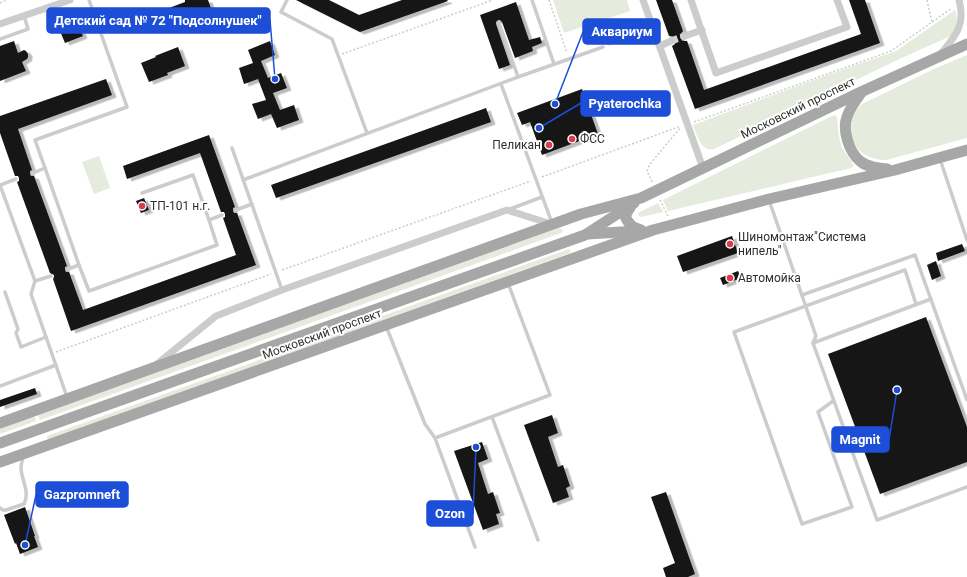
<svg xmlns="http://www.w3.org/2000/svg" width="967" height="577" font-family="Roboto,sans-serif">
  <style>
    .green { fill: #e5ebdd }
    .building { fill: #161616; filter: url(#shadow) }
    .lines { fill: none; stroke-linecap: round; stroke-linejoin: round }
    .street-tunnel { stroke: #d5d5d5; stroke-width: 7; stroke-dasharray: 7 3.5; stroke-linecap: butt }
    .path { stroke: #ccc; stroke-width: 1.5; stroke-dasharray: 2 2; stroke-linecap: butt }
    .lane { stroke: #ccc; stroke-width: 3.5 }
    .street { stroke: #ccc; stroke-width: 7 }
    .primary { stroke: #a7a7a7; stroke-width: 11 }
    .poi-dot { fill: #da3c49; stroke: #fff; stroke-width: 1.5 }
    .labels { text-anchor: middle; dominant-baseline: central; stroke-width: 4; stroke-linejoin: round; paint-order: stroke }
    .street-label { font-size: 12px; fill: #2f2f2f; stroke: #fff }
    .poi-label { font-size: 12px; fill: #2f2f2f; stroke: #fff; text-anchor: start }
    .leader { fill: none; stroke: #1d4ed8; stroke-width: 1.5 }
    .callout-dot { fill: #1d4ed8; stroke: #fff; stroke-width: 1.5 }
    .callout { fill: #1d4ed8; stroke: #1d4ed8; stroke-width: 1.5 }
    .callout-label { font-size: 13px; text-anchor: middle; font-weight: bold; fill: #fff }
  </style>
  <defs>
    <filter id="shadow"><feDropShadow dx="4.5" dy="2.5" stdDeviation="0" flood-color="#0004"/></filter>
  </defs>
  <rect width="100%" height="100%" fill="#fff"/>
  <g class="green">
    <path d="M553,0H627L630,11L564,33Z"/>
    <path d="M955,10C958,21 957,24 953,35L895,61L714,149C701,152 697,135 693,125L830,74L896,51Z"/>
    <path d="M967,55V138L886,160C853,160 839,128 862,104L934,69Z"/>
    <path d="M834,115L837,117C838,127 838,139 843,149C846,155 851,160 854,166L851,168L668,211L663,200Z"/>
    <path d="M99,156L110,188L94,194L82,162Z"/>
    <path d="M658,203L663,212L641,217L638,215V213Z"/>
    <path d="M559,228L562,229L563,231L561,233L40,420L38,415Z"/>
    <path d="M569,249L571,252L570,253L48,440L47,436Z"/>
    <path d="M34,416L36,421L0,434V429Z"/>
  </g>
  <g class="building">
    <path d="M185,0H208L212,11L195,18V20L176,27L169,8L185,2Z"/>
    <path d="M296,0H329L359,15L402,0H447L448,1L360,32Z"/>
    <path d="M656,0H672L683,31L680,35V38L684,41H687L704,90L861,34L849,0H865L880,43L695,109L672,46L675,44L676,39L674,37L669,36Z"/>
    <path d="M516,2L529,40L540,37L542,43L532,47L533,51L515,58L502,22L500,20H498L496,22V24L510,65L499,69L480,15Z"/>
    <path d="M78,24L83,36L65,43L60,31Z"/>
    <path d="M14,41L18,53L24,50L26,51L28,54V57L27,59L22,62L26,71L0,81V46Z"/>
    <path d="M270,41L275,55L261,61L268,78L281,73L287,88L273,93L280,110L294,105L299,120L277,128L271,114L258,119L252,104L266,100L258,79L244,84L239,68L253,63L248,50Z"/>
    <path d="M178,47L185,66L167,73L168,75L149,82L141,63L156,57L155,56Z"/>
    <path d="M106,79L112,95L18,129L32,170L30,171V174L31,176H34L67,266L65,267V270L66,272H69L83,310L236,255L223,218L225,217V214L224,212H221L200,153L127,179L123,166L209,135L235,207L233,208V211L234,213H237L256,265L71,331L53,279L54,277V275L50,273L17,182L19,181V178L18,176H15L0,133V116Z"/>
    <path d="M582,89L598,134L542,155L530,122L522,125L517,113Z"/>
    <path d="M486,108L491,122L276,198L271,185Z"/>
    <path d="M144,198L149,210L141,213L136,201Z"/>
    <path d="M732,236L738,253L683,272L677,256Z"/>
    <path d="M962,244L965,251L938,261L936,253Z"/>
    <path d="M936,261L941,276L932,280L927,265Z"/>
    <path d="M738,271L741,278L723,285L720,278Z"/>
    <path d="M926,317L967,427V462L880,494L828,354Z"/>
    <path d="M35,388L37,394L0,407V400Z"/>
    <path d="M552,415L558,433L548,437L558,467L563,465L570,486L566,488L569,497L553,503L524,425Z"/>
    <path d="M482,442L488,459L478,463L488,494L493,492L500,513L496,514L499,524L483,530L454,451Z"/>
    <path d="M666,492L695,574L688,577H666L663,568L675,563L651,497Z"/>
    <path d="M25,507L35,536H34L38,547L20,554L16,543L15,544L4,515Z"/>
  </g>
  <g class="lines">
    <path class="street-tunnel" d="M671,41L685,36"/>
    <g class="path">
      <path d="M549,0L567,53"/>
      <path d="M927,0L932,22"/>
      <path d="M0,3L7,0"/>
      <path d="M609,45L647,31"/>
      <path d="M342,54L493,0"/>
      <path d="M694,122L891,51L952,8"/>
      <path d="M542,177L681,126"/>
      <path d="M652,182L647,171L650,164L680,128"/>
      <path d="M660,200L668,216"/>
      <path d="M282,270L531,181"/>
      <path d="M56,352L271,274"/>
    </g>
    <g class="lane">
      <path d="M287,0L281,12L332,39L367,133"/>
      <path d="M532,0L554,64"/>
      <path d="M499,23L518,77"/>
      <path d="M0,39L28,29L24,16"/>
      <path d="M501,84L552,223"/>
      <path d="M232,148L282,290"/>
      <path d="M940,159L967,240"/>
      <path d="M45,168L35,140L127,107L89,0"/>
      <path d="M33,173L45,168L79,265"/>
      <path d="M243,180L518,77L603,47"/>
      <path d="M0,185L35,281L31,294L67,397"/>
      <path d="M0,185L16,179"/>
      <path d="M142,193L193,175L209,220"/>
      <path d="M769,200L816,336L813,343L877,520L967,487"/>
      <path d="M510,209L542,197"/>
      <path d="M236,210L252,204"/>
      <path d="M68,269L79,265L89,291L217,245L209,220L222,215"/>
      <path d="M35,281L51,276"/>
      <path d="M5,292L18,329L16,333L21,347L46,337"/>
      <path d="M802,295L915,255L967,400"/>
      <path d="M386,326L425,424L435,438"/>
      <path d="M813,343L931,299"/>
      <path d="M0,386L56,365"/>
      <path d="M833,401L818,412L852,507L802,524L734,332L905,270L916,304"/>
      <path d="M492,417L538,540"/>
      <path d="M0,508L3,510H6L24,504C30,492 22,481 21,469C21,465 22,461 23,456"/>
      <path d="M475,547L435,438L550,395L508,283"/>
    </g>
    <g class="street">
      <path d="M643,0L703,168"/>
      <path d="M691,0L716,73L847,27L837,0"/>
      <path d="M0,24L70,0"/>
      <path d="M685,36L702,30"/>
      <path d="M660,46L671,41"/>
      <path d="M940,55C955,36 966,26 959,0"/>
      <path d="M157,364L216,316L282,290L507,210L551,224"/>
    </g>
    <g class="primary">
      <path d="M861,93C855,101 850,108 847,117C842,130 849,152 860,161C867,167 877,168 887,169"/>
      <path d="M631,206L625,216C629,225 632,227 641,230"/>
      <path d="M587,234L638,231"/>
      <path d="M0,423L581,214L641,198L863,91L967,44"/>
      <path d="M0,443L585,235L634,203"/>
      <path d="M0,462L653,230L769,199L895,170L967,150"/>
    </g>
  </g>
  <g class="poi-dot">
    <circle cx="572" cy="139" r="4"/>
    <circle cx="549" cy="145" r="4"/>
    <circle cx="142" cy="206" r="4"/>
    <circle cx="730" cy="244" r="4"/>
    <circle cx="730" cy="278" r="4"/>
  </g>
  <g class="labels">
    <g class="street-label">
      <text transform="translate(798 108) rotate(-26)">Московский проспект</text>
      <text transform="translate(322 334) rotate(-20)">Московский проспект</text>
    </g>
    <g class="poi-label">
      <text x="580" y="139">ФСС</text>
      <text x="541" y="145" text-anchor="end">Пеликан</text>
      <text x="150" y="206">ТП-101 н.г.</text>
      <text x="738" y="237">Шиномонтаж"Система<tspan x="738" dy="14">нипель"</tspan></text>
      <text x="738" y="278">Автомойка</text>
    </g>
  </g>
  <path class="leader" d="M275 79L270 20M555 104L583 32M539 128L581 103M897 390L889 440M25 545L36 495M476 447L473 514"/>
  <g class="callout-dot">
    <circle cx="275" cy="79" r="4"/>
    <circle cx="555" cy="104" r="4"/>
    <circle cx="539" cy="128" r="4"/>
    <circle cx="897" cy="390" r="4"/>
    <circle cx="25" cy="545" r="4"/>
    <circle cx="476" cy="447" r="4"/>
  </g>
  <g class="callout">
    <rect x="47" y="8" width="223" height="25" rx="4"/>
    <rect x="583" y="19" width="77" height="25" rx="4"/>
    <rect x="581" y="91" width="89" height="25" rx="4"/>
    <rect x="832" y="427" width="57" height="25" rx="4"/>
    <rect x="36" y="482" width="92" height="25" rx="4"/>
    <rect x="427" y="501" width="46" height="25" rx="4"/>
  </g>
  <g class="callout-label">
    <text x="158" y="25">Детский сад № 72 "Подсолнушек"</text>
    <text x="622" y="36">Аквариум</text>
    <text x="625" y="108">Pyaterochka</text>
    <text x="860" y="444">Magnit</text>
    <text x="82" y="499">Gazpromneft</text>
    <text x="450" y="518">Ozon</text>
  </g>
</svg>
